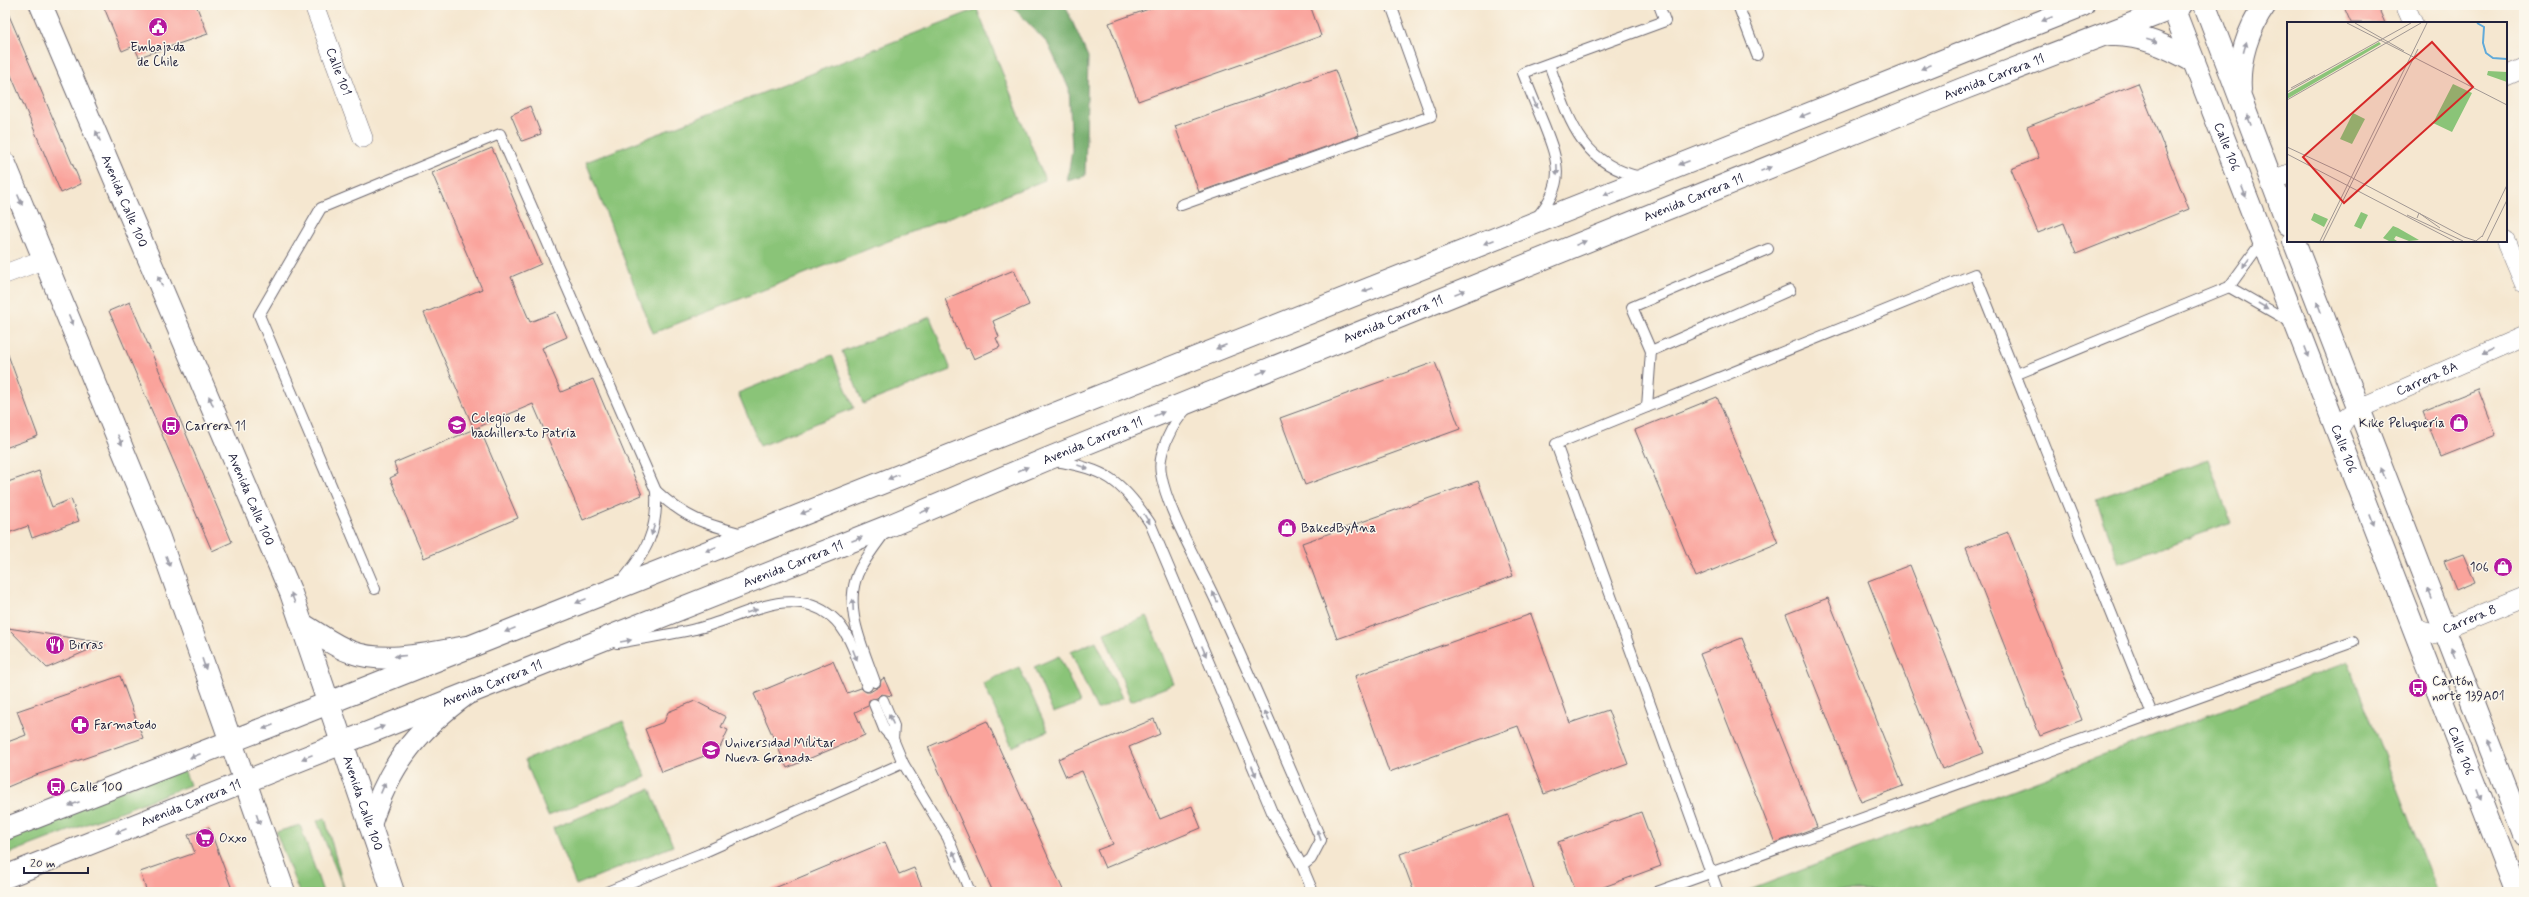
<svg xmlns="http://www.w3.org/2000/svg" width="2529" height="897" font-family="Mynerve,sans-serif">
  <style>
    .green { fill: #8ac478; stroke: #56735a }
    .forest { fill: #6faa68; stroke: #486652 }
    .building { fill: #faa39b }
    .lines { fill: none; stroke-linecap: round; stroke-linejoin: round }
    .service-casing { stroke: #6c676f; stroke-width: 12 }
    .minor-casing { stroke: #6c676f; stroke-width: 20 }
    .secondary-casing { stroke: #6c676f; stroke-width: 24 }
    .primary-casing { stroke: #6c676f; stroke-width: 24 }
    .service { stroke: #fff; stroke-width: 10 }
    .minor { stroke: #fff; stroke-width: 19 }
    .secondary { stroke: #fff; stroke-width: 22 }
    .primary { stroke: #fff; stroke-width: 22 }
    .oneway { fill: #9c9ca7 }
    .labels { text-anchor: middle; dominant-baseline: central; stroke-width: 3; stroke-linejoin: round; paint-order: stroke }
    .poi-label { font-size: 13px; fill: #22223b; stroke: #fbf7ec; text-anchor: start }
    .street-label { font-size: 13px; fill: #22223b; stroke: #fbf7ec }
    .inset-river { fill: none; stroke: #61aad9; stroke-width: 2 }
    .inset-road { fill: none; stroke: #a19894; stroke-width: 1 }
    .view { fill: #d62828; fill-opacity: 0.15; stroke: #d62828; stroke-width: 2 }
    .inset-edge { fill: none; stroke: #22223b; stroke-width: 2 }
  </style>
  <rect width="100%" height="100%" fill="#fbf7ec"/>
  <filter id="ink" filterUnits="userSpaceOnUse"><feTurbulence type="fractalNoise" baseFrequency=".025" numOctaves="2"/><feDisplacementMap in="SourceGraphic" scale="8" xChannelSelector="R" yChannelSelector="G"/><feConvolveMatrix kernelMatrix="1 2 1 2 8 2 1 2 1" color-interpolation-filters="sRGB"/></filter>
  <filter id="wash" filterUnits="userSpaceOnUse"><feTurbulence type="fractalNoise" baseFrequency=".012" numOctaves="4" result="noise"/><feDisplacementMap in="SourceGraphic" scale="16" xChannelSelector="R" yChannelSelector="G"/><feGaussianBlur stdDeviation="0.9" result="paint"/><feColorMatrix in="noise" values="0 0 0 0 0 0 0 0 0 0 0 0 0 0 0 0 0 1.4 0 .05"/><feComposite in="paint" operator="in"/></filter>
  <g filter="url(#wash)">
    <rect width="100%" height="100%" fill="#f5e7d0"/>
    <g class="green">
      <path d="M977,9L1045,180L653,333L586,162Z"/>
      <path d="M930,317L951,370L863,404L842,351Z"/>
      <path d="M832,355L854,408L760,446L738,393Z"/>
      <path d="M2208,459L2231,523L2119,563L2096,499Z"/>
      <path d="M1147,616L1174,684L1131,701L1104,633Z"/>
      <path d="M1096,641L1122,698L1097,710L1071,652Z"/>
      <path d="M1059,656L1080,703L1053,713L1034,667Z"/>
      <path d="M2348,662L2437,892L1747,891Z"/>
      <path d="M1019,667L1048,731L1012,747L983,683Z"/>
      <path d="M623,721L646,777L548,816L525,760Z"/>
      <path d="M183,767L190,785L5,855V835Z"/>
      <path d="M650,789L673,846L576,885L553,828Z"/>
      <path d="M325,818L345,892L317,821Z"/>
      <path d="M300,825L323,892H299L276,832Z"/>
    </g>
    <path class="forest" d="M1011,5H1065L1088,57L1085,176L1067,181L1072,150L1069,88L1048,44Z"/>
    <g id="blocks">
      <g class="building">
        <path d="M103,5H196L208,34L139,57L134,46L122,51Z"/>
        <path d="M1160,5H1310L1321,36L1138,101L1109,23Z"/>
        <path d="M2343,5H2377L2385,23H2351Z"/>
        <path d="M5,6L81,184L61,193L5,61Z"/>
        <path d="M1335,70L1359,135L1199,192L1175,126Z"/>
        <path d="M2138,83L2189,209L2076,254L2064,223L2038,233L2011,169L2039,158L2027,127Z"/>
        <path d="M530,106L541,134L522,141L511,115Z"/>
        <path d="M492,148L541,264L511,277L530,322L556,312L567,337L542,348L561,392L593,379L642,495L583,520L533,404L474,429L424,313L482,289L432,173Z"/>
        <path d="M1014,270L1029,305L993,321L999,337L996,338L1000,347L974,359L969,348L966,349L945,299Z"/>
        <path d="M130,302L232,542L212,551L109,311Z"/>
        <path d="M5,352H7L38,436L5,448Z"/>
        <path d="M1435,362L1460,429L1305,485L1280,418Z"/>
        <path d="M2478,389L2496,435L2441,457L2423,411Z"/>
        <path d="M1717,397L1778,543L1696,577L1635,430Z"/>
        <path d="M479,427L518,518L424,558L390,478L398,474L394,463Z"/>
        <path d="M39,471L52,507L71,499L79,521L32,538L28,526L5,534V483Z"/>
        <path d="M1478,481L1513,576L1337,639L1302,543Z"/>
        <path d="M2008,532L2082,720L2040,736L1966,548Z"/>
        <path d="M2463,554L2475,582L2456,590L2444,561Z"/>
        <path d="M1910,565L1984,753L1942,769L1868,581Z"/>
        <path d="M1828,598L1903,786L1861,802L1786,614Z"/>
        <path d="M1531,614L1570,723L1608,710L1628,764L1544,794L1518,726L1389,772L1355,676Z"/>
        <path d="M8,628L105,643L47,668Z"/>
        <path d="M1742,638L1817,827L1775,843L1700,654Z"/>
        <path d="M833,661L847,693L861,688L866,692H870L880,686L881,680L884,678L892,696L881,694L877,698L869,700L868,706L855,712L865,735L787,768L754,694Z"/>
        <path d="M120,676L143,738L36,775L5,788V743L26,735L17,711Z"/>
        <path d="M695,701L726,717L721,727L728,730L719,750L711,746L707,755L662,772L645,729L664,722L668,712Z"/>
        <path d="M1154,719L1160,734L1129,747L1160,819L1192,806L1201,828L1105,868L1097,850L1113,844L1082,771L1066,777L1058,759Z"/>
        <path d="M987,721L1064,892H993L928,747Z"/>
        <path d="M1641,812L1661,866L1590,892H1576L1558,842Z"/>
        <path d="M1508,815L1535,892H1414L1400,854Z"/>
        <path d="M209,827L233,892H147L140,872L195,853L188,835Z"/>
        <path d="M885,842L899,874L914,868L924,892H765Z"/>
      </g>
    </g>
  </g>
  <g filter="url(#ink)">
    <use href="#blocks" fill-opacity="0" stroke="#6c676f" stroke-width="1"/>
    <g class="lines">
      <defs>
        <g id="service">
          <path d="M1738,5L1757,55"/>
          <path d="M1549,64C1568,116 1579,164 1641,177"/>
          <path d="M1181,205L1431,116L1391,5"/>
          <path d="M1536,218C1566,184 1559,163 1544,125C1537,108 1530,91 1523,73L1665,21L1659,5"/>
          <path d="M2229,287L2292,323"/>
          <path d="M1651,351L1632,307L1768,249"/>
          <path d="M2017,374L2229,287L2263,240"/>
          <path d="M1647,407L1651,351L1790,290"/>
          <path d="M1187,408C1173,423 1157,452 1161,474C1167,510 1199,564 1215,599C1252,679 1286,759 1321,840L1311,859L1302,866"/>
          <path d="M1054,461C1105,468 1122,481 1150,523L1272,812L1302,866L1313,892"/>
          <path d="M656,491C686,519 705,524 743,534"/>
          <path d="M375,589L259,315L321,208L500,134L656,491C658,531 647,551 622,581"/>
          <path d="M617,643C643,638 670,635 695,629C739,620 789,582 831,616C851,632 858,663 867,686"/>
          <path d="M875,682C863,647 841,605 860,569C867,556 877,543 886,531"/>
          <path d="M883,700L894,726L893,739"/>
          <path d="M874,704L884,729L893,739L903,763L948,838L970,892"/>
          <path d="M607,892L700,854L903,763"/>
          <path d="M1657,892L2353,642"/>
          <path d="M1718,892L1556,444L1975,274L2152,714"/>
        </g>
        <g id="minor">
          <path id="s1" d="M314,5L363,138"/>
          <path d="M2405,5L2413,23"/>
          <path d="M2506,76L2524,68"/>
          <path d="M2271,181L2288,174"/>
          <path d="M2506,240L2524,283"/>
          <path d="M5,274L45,259"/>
          <path id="s2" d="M2337,432L2346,418L2358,409L2524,336"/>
          <path id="s3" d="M2414,629L2433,634L2524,597"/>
        </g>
        <g id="secondary">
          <path id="s4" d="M2172,5L2516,892"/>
          <path d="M2205,5L2288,224"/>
          <path d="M2111,35C2141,34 2168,47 2193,61"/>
          <path d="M2240,90C2238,60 2248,29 2265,5"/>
          <path d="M2294,241L2524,835"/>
          <path d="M5,829L268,727L2083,5"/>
          <path id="s5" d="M5,877L889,526L1045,460L1965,88L2181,5"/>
        </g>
        <g id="primary">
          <path id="s6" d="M41,5L291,593L393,892"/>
          <path d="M5,164L159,538L284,892"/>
          <path d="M303,625C319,634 334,646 351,652C386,665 431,653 466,647"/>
          <path d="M370,825C389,765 416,731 465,695"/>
        </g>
      </defs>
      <use href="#service" class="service-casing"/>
      <use href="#minor" class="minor-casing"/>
      <use href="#secondary" class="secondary-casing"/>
      <use href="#primary" class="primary-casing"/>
      <use href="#service" class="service"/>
      <use href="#minor" class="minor"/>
      <use href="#secondary" class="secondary"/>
      <use href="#primary" class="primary"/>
    </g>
    <defs><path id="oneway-solid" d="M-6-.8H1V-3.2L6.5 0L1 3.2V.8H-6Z"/></defs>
    <g class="oneway">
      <use href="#oneway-solid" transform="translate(2047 19) rotate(158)"/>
      <use href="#oneway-solid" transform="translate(2152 41) rotate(17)"/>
      <use href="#oneway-solid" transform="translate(2245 47) rotate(-74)"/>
      <use href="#oneway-solid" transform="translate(1926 67) rotate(158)"/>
      <use href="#oneway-solid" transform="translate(1535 103) rotate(68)"/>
      <use href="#oneway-solid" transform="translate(1805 115) rotate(158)"/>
      <use href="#oneway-solid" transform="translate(2249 120) rotate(-111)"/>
      <use href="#oneway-solid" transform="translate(98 136) rotate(-113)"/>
      <use href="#oneway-solid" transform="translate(1684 163) rotate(159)"/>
      <use href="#oneway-solid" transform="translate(1766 169) rotate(-22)"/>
      <use href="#oneway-solid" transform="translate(1557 170) rotate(89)"/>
      <use href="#oneway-solid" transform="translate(2244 192) rotate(69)"/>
      <use href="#oneway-solid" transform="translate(1609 193) rotate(157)"/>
      <use href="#oneway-solid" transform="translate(20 200) rotate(67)"/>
      <use href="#oneway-solid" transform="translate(1489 242) rotate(159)"/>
      <use href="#oneway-solid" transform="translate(1581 243) rotate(-22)"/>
      <use href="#oneway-solid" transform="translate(2246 263) rotate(125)"/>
      <use href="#oneway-solid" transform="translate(160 281) rotate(-113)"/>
      <use href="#oneway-solid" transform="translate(1368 290) rotate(159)"/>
      <use href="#oneway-solid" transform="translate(1460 292) rotate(-22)"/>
      <use href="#oneway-solid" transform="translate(2263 306) rotate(30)"/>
      <use href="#oneway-solid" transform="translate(2319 307) rotate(-111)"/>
      <use href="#oneway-solid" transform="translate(71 320) rotate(67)"/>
      <use href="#oneway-solid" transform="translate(1221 347) rotate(159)"/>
      <use href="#oneway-solid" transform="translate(2307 352) rotate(69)"/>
      <use href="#oneway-solid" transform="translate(2488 352) rotate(156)"/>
      <use href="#oneway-solid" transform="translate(1262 372) rotate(-22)"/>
      <use href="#oneway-solid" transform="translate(211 401) rotate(-113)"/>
      <use href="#oneway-solid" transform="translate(1159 414) rotate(-22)"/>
      <use href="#oneway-solid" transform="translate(120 440) rotate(67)"/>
      <use href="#oneway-solid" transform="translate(1083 467) rotate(20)"/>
      <use href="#oneway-solid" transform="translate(1023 469) rotate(-23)"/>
      <use href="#oneway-solid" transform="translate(2383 473) rotate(-111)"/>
      <use href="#oneway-solid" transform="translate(893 477) rotate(158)"/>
      <use href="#oneway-solid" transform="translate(925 511) rotate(-23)"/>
      <use href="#oneway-solid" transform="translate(806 512) rotate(159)"/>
      <use href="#oneway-solid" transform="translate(1147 519) rotate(58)"/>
      <use href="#oneway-solid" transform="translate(2372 520) rotate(69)"/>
      <use href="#oneway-solid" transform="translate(653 530) rotate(107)"/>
      <use href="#oneway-solid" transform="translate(857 539) rotate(-21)"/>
      <use href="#oneway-solid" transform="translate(711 549) rotate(158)"/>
      <use href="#oneway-solid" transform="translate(168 561) rotate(70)"/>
      <use href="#oneway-solid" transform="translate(2430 594) rotate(-111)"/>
      <use href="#oneway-solid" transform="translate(1215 597) rotate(-115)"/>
      <use href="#oneway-solid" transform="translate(293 598) rotate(-111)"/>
      <use href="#oneway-solid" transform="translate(581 601) rotate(158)"/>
      <use href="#oneway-solid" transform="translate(853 605) rotate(-93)"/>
      <use href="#oneway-solid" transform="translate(752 611) rotate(-19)"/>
      <use href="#oneway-solid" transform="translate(510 630) rotate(158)"/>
      <use href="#oneway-solid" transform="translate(626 641) rotate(-10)"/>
      <use href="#oneway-solid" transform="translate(1204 651) rotate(67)"/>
      <use href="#oneway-solid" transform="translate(2453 653) rotate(-111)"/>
      <use href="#oneway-solid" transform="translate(855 655) rotate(68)"/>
      <use href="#oneway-solid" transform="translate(400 656) rotate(175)"/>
      <use href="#oneway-solid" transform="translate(204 664) rotate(71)"/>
      <use href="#oneway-solid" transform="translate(1267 716) rotate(-113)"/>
      <use href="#oneway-solid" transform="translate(891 719) rotate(-113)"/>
      <use href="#oneway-solid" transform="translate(268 727) rotate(158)"/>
      <use href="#oneway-solid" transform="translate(379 728) rotate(-21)"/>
      <use href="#oneway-solid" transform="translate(2490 746) rotate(-111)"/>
      <use href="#oneway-solid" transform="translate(195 756) rotate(159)"/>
      <use href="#oneway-solid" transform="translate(307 757) rotate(158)"/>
      <use href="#oneway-solid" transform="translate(1254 771) rotate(67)"/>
      <use href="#oneway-solid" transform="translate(383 788) rotate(-67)"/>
      <use href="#oneway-solid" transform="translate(2479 795) rotate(69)"/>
      <use href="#oneway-solid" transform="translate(74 804) rotate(159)"/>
      <use href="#oneway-solid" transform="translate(258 819) rotate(71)"/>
      <use href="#oneway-solid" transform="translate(121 831) rotate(158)"/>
      <use href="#oneway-solid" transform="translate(1319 835) rotate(-110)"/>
      <use href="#oneway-solid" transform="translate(955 856) rotate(-113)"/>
    </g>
  </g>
  <defs>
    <symbol id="civic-disc" viewBox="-11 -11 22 22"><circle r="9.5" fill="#b5179e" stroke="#fbf7ec"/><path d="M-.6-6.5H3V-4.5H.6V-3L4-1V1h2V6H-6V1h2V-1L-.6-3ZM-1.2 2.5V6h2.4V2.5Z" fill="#fff"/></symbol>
    <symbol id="shop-disc" viewBox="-11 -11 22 22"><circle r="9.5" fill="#b5179e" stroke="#fbf7ec"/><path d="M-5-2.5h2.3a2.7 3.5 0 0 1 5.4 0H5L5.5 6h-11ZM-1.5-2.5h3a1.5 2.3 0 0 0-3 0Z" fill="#fff"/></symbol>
    <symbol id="university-disc" viewBox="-11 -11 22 22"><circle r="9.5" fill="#b5179e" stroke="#fbf7ec"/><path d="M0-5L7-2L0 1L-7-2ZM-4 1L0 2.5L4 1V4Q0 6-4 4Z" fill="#fff"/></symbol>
    <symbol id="bus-disc" viewBox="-11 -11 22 22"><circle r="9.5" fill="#b5179e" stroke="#fbf7ec"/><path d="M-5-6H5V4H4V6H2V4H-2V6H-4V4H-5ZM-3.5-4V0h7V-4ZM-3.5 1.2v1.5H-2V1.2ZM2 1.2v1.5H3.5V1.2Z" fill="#fff"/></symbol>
    <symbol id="restaurant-disc" viewBox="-11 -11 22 22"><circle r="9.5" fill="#b5179e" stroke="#fbf7ec"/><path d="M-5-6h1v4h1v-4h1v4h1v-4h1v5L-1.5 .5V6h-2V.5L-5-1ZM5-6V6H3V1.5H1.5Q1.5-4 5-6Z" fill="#fff"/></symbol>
    <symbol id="pharmacy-disc" viewBox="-11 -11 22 22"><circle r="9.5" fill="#b5179e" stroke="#fbf7ec"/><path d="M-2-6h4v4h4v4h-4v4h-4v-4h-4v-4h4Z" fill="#fff"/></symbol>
    <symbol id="supermarket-disc" viewBox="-11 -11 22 22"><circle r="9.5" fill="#b5179e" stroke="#fbf7ec"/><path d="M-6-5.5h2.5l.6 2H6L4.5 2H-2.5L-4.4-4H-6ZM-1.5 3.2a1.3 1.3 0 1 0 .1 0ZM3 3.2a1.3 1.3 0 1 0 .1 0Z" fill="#fff"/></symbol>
  </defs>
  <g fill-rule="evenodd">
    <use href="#civic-disc" x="147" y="16" width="22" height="22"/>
    <use href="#shop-disc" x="2448" y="412" width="22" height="22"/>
    <use href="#university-disc" x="446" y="414" width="22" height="22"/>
    <use href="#bus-disc" x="160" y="415" width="22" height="22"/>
    <use href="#shop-disc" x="1276" y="517" width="22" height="22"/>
    <use href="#shop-disc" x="2492" y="556" width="22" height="22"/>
    <use href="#restaurant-disc" x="44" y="634" width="22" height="22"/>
    <use href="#bus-disc" x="2407" y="677" width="22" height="22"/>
    <use href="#pharmacy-disc" x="69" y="714" width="22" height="22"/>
    <use href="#university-disc" x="700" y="739" width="22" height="22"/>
    <use href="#bus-disc" x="45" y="776" width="22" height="22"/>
    <use href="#supermarket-disc" x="194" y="827" width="22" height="22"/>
  </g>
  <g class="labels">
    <g class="poi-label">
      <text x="158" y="47" text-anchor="middle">Embajada<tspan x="158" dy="15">de Chile</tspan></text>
      <text x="471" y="418">Colegio de<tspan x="471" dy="15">bachillerato Patria</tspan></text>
      <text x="2445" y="423" text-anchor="end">Kike Peluquería</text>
      <text x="185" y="426">Carrera 11</text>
      <text x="1301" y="528">BakedByAna</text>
      <text x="2489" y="567" text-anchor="end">106</text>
      <text x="69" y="645">Birras</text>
      <text x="2432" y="681">Cantón<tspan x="2432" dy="15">norte 139A01</tspan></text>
      <text x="94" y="725">Farmatodo</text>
      <text x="725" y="743">Universidad Militar<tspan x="725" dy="15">Nueva Granada</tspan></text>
      <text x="70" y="787">Calle 100</text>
      <text x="219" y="838">Oxxo</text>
    </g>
    <g class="street-label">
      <text stroke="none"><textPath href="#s1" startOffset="71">Calle 101</textPath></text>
      <text stroke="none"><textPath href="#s5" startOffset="2144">Avenida Carrera 11</textPath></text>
      <text stroke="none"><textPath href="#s4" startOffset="152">Calle 106</textPath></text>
      <text stroke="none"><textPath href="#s5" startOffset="1820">Avenida Carrera 11</textPath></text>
      <text stroke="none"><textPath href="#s6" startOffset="213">Avenida Calle 100</textPath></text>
      <text stroke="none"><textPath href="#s5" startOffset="1496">Avenida Carrera 11</textPath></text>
      <text stroke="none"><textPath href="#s2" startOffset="107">Carrera 8A</textPath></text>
      <text stroke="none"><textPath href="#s5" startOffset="1172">Avenida Carrera 11</textPath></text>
      <text stroke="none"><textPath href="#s4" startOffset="476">Calle 106</textPath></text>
      <text stroke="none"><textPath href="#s6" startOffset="537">Avenida Calle 100</textPath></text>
      <text stroke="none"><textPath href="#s5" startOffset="848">Avenida Carrera 11</textPath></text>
      <text stroke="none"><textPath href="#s3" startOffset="59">Carrera 8</textPath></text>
      <text stroke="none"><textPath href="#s5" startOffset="524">Avenida Carrera 11</textPath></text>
      <text stroke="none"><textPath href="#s4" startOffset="800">Calle 106</textPath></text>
      <text stroke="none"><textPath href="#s5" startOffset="200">Avenida Carrera 11</textPath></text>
      <text stroke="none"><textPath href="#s6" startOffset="861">Avenida Calle 100</textPath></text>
    </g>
  </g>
  <g transform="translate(2287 22)">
    <rect width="220" height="220" fill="#f5e7d0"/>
    <path d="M92,20L94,22L0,77V72ZM201,49L220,50V60L200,53ZM166,62L185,71L165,110L146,101ZM66,91L78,97L65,122L53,117ZM74,190L81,193L74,207L67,204ZM27,191L41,197L37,205L24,198ZM106,204L111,206L132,218L122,219L109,214L107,217L110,219H102L96,216Z" fill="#8ac478"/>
    <path class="inset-river" d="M190,1L197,5L196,21L199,31L206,36L220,37"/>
    <path class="inset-road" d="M60,1L220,83M68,1L117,29M4,66L28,53M0,70L124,1M0,78L134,1M0,125L58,152L177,215L189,219L195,214M0,132L167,219M120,193L176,219M130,196L132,191L153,206M195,215L220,163M33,219L140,1M36,219L131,27M200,219L220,178"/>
    <path class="view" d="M145,20L186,65L57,181L16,135Z"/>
    <rect width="220" height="220" class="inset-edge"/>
  </g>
  <rect width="2529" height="897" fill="none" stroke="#fbf7ec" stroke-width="20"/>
  <path d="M24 867v6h64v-6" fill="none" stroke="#22223b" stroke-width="2"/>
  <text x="30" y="867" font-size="12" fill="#22223b" stroke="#fbf7ec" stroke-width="3" paint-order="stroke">20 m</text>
</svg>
